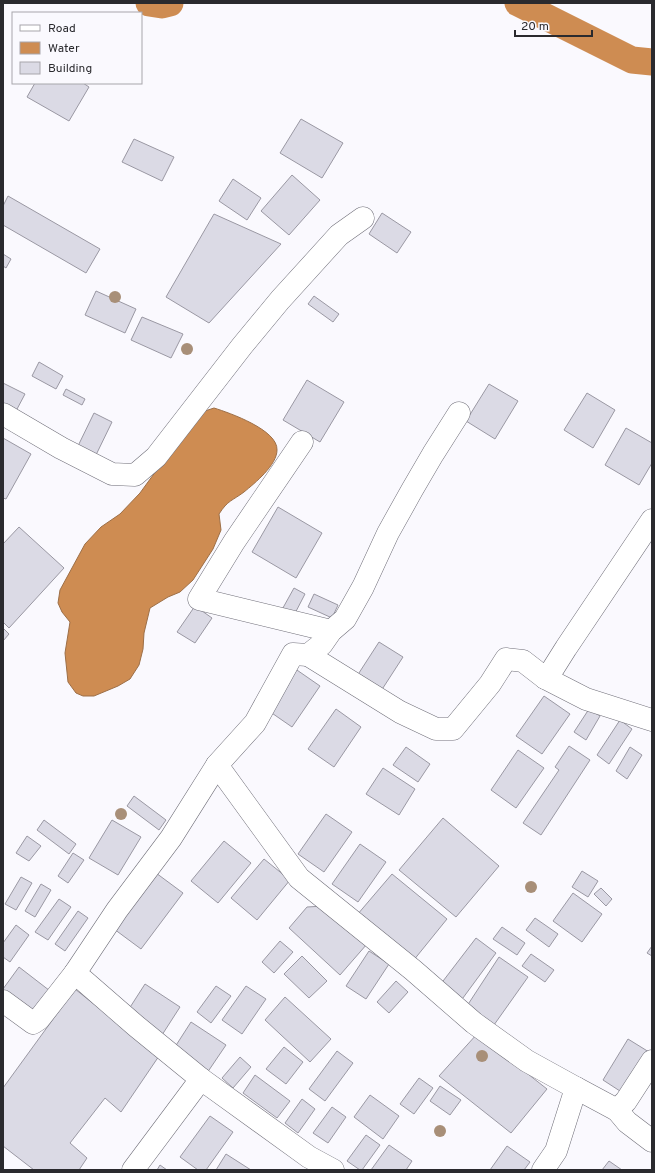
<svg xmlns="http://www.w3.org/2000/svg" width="655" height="1173" font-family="Overpass,sans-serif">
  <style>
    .water { fill: #ce8c52; stroke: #9d6f47 }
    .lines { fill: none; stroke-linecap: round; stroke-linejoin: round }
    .canal { stroke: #ce8c52; stroke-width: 27 }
    .building { fill: #dbdae5; stroke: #9a98a3 }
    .minor-casing { stroke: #706f79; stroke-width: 23 }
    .minor { stroke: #fff; stroke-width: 22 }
    .tree { fill: #a88f78 }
  </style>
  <rect width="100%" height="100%" fill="#faf9fe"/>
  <path class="water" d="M214,408C230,413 278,430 277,450C277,465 255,483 244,492C232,501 228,500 219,514L221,530L213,549L193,580L180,592L168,597L150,608L144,633L143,649L139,665L130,679L118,686L94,696H83L76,693L68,682L65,653L70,622L62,612L58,603L60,590L85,544L101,527L120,514L140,493L156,471L202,412Z"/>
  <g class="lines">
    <g class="canal">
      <path d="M149,3L162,5L170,3"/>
      <path d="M518,3L632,60L652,62"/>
    </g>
  </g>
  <g class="building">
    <path d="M35,83H83L89,87L69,121L27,97Z"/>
    <path d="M301,119L343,143L322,178L280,153Z"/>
    <path d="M134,139L174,157L162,181L122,162Z"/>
    <path d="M292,175L320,200L289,235L261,211Z"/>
    <path d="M233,179L261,198L247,220L219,201Z"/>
    <path d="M8,196L100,249L86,273L3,225V206Z"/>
    <path d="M382,213L411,232L397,253L369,234Z"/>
    <path d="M214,214L281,244L209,323L166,297Z"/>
    <path d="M3,254L11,259L6,268L3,266Z"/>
    <path d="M96,291L136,309L125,333L85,315Z"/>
    <path d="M314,296L339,314L333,322L308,304Z"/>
    <path d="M142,317L183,334L171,358L131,340Z"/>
    <path d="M39,362L63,376L56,389L32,376Z"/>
    <path d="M307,380L344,402L320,442L283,420Z"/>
    <path d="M3,383L25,394L16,411L3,404Z"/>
    <path d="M489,384L518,401L495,439L466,421Z"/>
    <path d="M66,389L85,399L82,405L63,395Z"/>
    <path d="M587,393L615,410L593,448L564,430Z"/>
    <path d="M94,413L112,422L95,457L77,448Z"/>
    <path d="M626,428L652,443V463L639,485L605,465Z"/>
    <path d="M3,438L31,454L6,499L3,498Z"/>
    <path d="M278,507L322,533L296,578L252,552Z"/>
    <path d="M19,527L64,568L9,628L3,622V544Z"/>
    <path d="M294,588L305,594L291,621L279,615Z"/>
    <path d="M314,594L338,605L332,618L308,607Z"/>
    <path d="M195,606L212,618L195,643L177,632Z"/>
    <path d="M3,628L9,634L3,641Z"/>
    <path d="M379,642L403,657L381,691L357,676Z"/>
    <path d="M294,668L320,686L292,727L266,709Z"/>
    <path d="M544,696L570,714L542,754L516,736Z"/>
    <path d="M336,709L361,727L334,767L308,749Z"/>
    <path d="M589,709L600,716L586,740L574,732Z"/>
    <path d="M620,720L632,729L609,764L597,755Z"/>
    <path d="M569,746L590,760L541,835L523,823L559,770L555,767Z"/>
    <path d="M406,747L430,764L418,782L393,765Z"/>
    <path d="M630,747L642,755L627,779L616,771Z"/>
    <path d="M518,750L544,768L516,808L491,790Z"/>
    <path d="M383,768L415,789L399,815L366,794Z"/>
    <path d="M134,796L166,820L159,830L127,806Z"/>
    <path d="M326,814L352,832L324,872L298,854Z"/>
    <path d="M443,818L499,866L456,917L399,870Z"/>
    <path d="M44,820L76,844L69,854L37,830Z"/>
    <path d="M112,820L141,837L118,875L89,858Z"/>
    <path d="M27,836L41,846L29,861L16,853Z"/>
    <path d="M224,841L251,863L218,903L191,881Z"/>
    <path d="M360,844L386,862L358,902L332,884Z"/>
    <path d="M73,853L84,860L68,883L58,876Z"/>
    <path d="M264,859L290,880L257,920L231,898Z"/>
    <path d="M582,871L598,881L588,897L572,887Z"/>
    <path d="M156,873L183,893L141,949L114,929Z"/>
    <path d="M392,874L447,919L413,961L357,915Z"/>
    <path d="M21,877L32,883L16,910L5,904Z"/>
    <path d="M41,884L51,890L35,917L25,911Z"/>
    <path d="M601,888L612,899L606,906L594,894Z"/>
    <path d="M573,893L602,914L582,942L553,921Z"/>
    <path d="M59,899L71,907L48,940L35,932Z"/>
    <path d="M324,906L367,944L340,975L289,928L307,907Z"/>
    <path d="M78,911L88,918L65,951L55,944Z"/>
    <path d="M535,918L558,934L549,947L526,930Z"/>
    <path d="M16,925L29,935L10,962L3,957V943Z"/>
    <path d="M502,927L525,943L517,955L493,939Z"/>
    <path d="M476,938L496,953L460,1002L440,985Z"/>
    <path d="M280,941L293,952L274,973L262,962Z"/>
    <path d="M652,946V956L647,953Z"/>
    <path d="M369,951L389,964L366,999L346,986Z"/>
    <path d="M531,954L554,970L545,982L522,966Z"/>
    <path d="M302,956L327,981L309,998L284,974Z"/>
    <path d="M499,957L528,977L489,1032L465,1009Z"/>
    <path d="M19,967L54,994L34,1021L3,998V989Z"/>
    <path d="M396,981L408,992L389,1013L377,1002Z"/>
    <path d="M145,984L180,1007L162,1035L127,1012Z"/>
    <path d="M216,986L231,996L211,1023L197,1012Z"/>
    <path d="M246,986L266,999L242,1034L222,1020Z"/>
    <path d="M75,989L159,1056L121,1112L105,1098L70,1143L87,1158L79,1170H34L3,1146V1088Z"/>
    <path d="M285,997L331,1039L310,1062L265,1020Z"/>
    <path d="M191,1022L226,1045L207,1073L173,1050Z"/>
    <path d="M477,1034L547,1089L511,1133L439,1076Z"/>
    <path d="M628,1039L649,1052L623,1093L603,1080Z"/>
    <path d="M284,1047L303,1062L286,1084L266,1069Z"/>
    <path d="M337,1051L353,1063L325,1101L309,1089Z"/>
    <path d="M240,1057L251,1067L233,1088L222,1078Z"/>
    <path d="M255,1075L290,1101L277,1118L243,1093Z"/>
    <path d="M419,1078L433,1088L414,1114L400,1104Z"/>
    <path d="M440,1086L461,1100L450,1115L430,1101Z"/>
    <path d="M370,1095L399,1116L383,1139L354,1117Z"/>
    <path d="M302,1099L315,1109L298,1133L285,1123Z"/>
    <path d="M332,1107L346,1117L328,1143L313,1133Z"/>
    <path d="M210,1116L233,1132L206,1170H198L180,1157Z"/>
    <path d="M366,1135L380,1145L362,1170H360L347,1161Z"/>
    <path d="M389,1145L412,1161L406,1170H371Z"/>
    <path d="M507,1146L530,1162L524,1170H490Z"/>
    <path d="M226,1154L251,1170H216Z"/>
    <path d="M609,1161L622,1170H602Z"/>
    <path d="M160,1165L167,1170H157Z"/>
  </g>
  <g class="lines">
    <defs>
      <g id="minor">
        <path d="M3,414L61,448L112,474L135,475L156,457L242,346L280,300L339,235L363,218"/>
        <path d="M302,442L234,542L199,599L331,631"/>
        <path d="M308,655L400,712L436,729H453L490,684L506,659L523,661L545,678L549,675L566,648L652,520"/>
        <path d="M545,678L586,699L652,720"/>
        <path d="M217,765L299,878L413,970L474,1023L527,1061L576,1088"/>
        <path d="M3,1001L33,1023L39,1019L75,973"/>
        <path d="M201,1079L136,1026L75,973L117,910L171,838L217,765L255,723L293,654L308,655L322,644L331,631L345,619L363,587L388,533L412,490L433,454L459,413"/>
        <path d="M617,1110L627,1122L652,1141"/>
        <path d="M133,1170L201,1079L309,1157L333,1170"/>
        <path d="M543,1170L556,1151L576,1088L617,1110L626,1101L652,1061"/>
      </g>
    </defs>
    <use href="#minor" class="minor-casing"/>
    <use href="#minor" class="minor"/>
  </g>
  <g class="tree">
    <circle cx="115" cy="297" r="6"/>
    <circle cx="187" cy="349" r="6"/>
    <circle cx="121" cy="814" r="6"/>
    <circle cx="531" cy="887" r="6"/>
    <circle cx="482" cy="1056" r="6"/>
    <circle cx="440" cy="1131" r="6"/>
  </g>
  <rect width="655" height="1173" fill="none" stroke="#2a2a2e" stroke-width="8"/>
  <rect x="12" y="12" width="130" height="72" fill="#faf9fe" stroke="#a7a6ab"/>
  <rect x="20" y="25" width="20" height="6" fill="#ffffff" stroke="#a7a6ab"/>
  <text x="48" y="32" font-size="12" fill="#2a2a2e">Road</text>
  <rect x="20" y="42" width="20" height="12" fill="#ce8c52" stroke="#a7a6ab"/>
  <text x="48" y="52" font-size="12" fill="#2a2a2e">Water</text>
  <rect x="20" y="62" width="20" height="12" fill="#dbdae5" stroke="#a7a6ab"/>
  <text x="48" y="72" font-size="12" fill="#2a2a2e">Building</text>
  <path d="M515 30v6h77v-6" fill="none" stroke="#2a2a2e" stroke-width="2"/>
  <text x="521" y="30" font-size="12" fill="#2a2a2e" stroke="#faf9fe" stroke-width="3" paint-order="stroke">20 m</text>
</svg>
